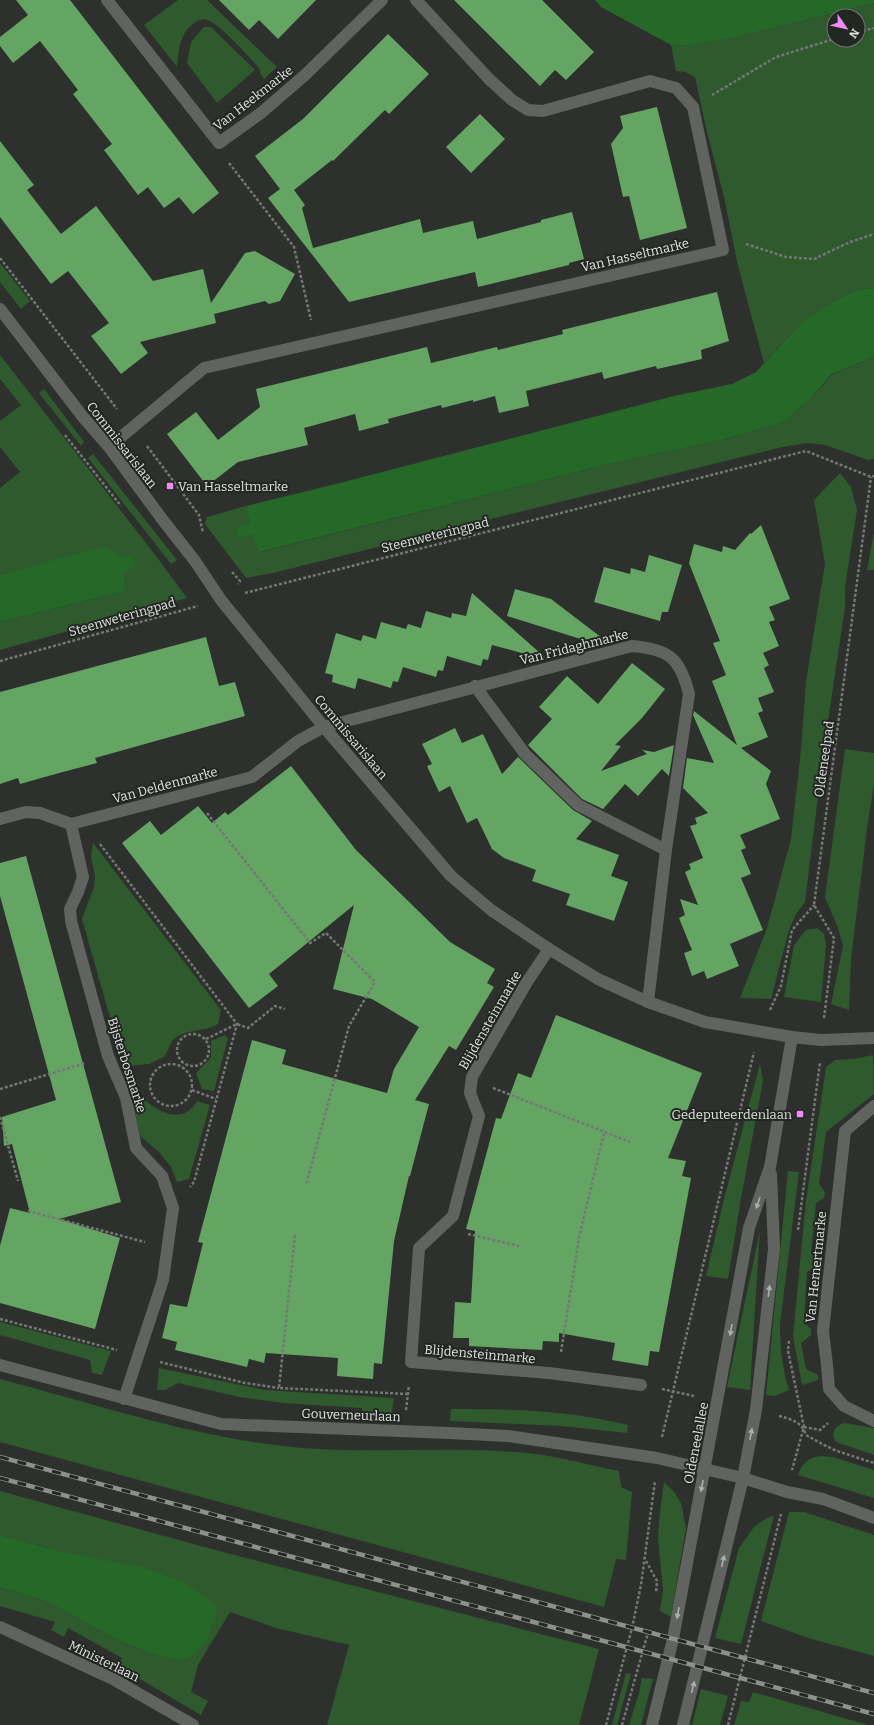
<svg xmlns="http://www.w3.org/2000/svg" width="874" height="1725" font-family="Bitter,serif">
  <style>
    .green { fill: #2e5a2e; fill-rule: evenodd }
    .water { fill: #266828 }
    .building { fill: #64a563 }
    .lines { fill: none; stroke-linecap: round; stroke-linejoin: round }
    .path { stroke: #747774; stroke-width: 2.5; stroke-dasharray: 3 2; stroke-linecap: butt }
    .street { stroke: #60635f; stroke-width: 12 }
    .secondary { stroke: #60635f; stroke-width: 12 }
    .rail-casing { stroke: #8e908e; stroke-width: 4.5 }
    .rail { stroke: #232723; stroke-width: 3; stroke-dasharray: 9; stroke-linecap: butt }
    .oneway { fill: #adafac }
    .poi-dot { fill: #ef8bf7; stroke: #232723; stroke-width: 1.5 }
    .labels { text-anchor: middle; dominant-baseline: central; stroke-width: 4; stroke-linejoin: round; paint-order: stroke }
    .street-label { font-size: 13px; fill: #e0e2e0; stroke: #232723 }
    .poi-label { font-size: 13px; fill: #e0e2e0; stroke: #232723; text-anchor: start }
  </style>
  <rect width="100%" height="100%" fill="#2d302d"/>
  <g class="green">
    <path d="M178,0H207L277,67L264,79L261,75L259,68C249,57 219,23 207,20C201,18 197,21 193,24C179,35 179,50 177,67L144,25Z"/>
    <path d="M874,3V288L856,290L830,303L805,319L764,363L738,266L724,197L707,132L695,77L685,72L676,71L671,45L690,46L737,37ZM834,16H858V40H834Z"/>
    <path d="M204,27H211L255,70L217,103L187,63L191,42Z"/>
    <path d="M0,263L30,301L21,309L0,282Z"/>
    <path d="M0,355L156,556L187,598L0,650V622L126,591L122,558L17,571L0,575V488L20,472L0,447V421L21,405L0,379Z"/>
    <path d="M874,357V459L868,460L825,445L808,443L782,447L273,573L246,578L205,524L207,517L246,506L250,524L240,537L252,535L261,552L601,466L722,440L782,423L810,399L833,374Z"/>
    <path d="M44,389L84,442L81,446L39,393Z"/>
    <path d="M93,454L177,560L171,564L88,458Z"/>
    <path d="M840,473L851,487L857,510L845,587V607L824,748L805,902L796,914L789,930L771,999L740,998L767,928L791,839L801,750L806,681L825,564L814,500Z"/>
    <path d="M874,532V570H867Z"/>
    <path d="M845,749L874,753V785L868,821L851,959L849,1010L831,1004L843,946L838,928L825,897Z"/>
    <path d="M93,843L221,1010L218,1024C204,1033 185,1028 173,1040C169,1044 168,1052 164,1057L149,1064L124,1066L82,919L94,887L95,875L91,857Z"/>
    <path d="M817,928L824,934L826,945L821,1002L784,997L794,945L806,930Z"/>
    <path d="M225,1035L228,1038L214,1091L202,1089L196,1073L211,1058V1041Z"/>
    <path d="M873,1055L874,1094L826,1132L819,1184L825,1192L824,1198L816,1203L811,1253L816,1261V1268L807,1272L804,1322L811,1329V1335L801,1343L806,1369L818,1375V1380L802,1385L793,1336L806,1201L826,1067L835,1060L854,1059Z"/>
    <path d="M760,1064L763,1081L741,1198L728,1279L706,1276L725,1195Z"/>
    <path d="M146,1101C162,1114 184,1124 197,1101L210,1105L189,1179L177,1182L171,1167L158,1151L140,1136L133,1102Z"/>
    <path d="M788,1171L799,1172L780,1324C780,1346 782,1368 789,1390L775,1396L766,1395Z"/>
    <path d="M760,1230L750,1390L727,1387Z"/>
    <path d="M0,1322L111,1351L102,1375L92,1373L90,1360L0,1335Z"/>
    <path d="M159,1368L265,1390L394,1398L391,1421H368L361,1408L283,1403L239,1397L178,1383L165,1390H157Z"/>
    <path d="M0,1379C99,1405 199,1439 302,1448C379,1454 458,1445 535,1454C563,1457 592,1466 619,1471L621,1487L632,1492L626,1560L616,1559L604,1607L0,1442Z"/>
    <path d="M451,1409C513,1409 567,1410 628,1425L627,1433L561,1426L450,1421Z"/>
    <path d="M845,1423L874,1428V1455L836,1442L833,1436C834,1428 837,1425 845,1423Z"/>
    <path d="M822,1456L833,1457L874,1470V1498L798,1475C802,1463 809,1457 822,1456Z"/>
    <path d="M664,1482L675,1493L681,1503L686,1528L671,1617L660,1611L663,1590L658,1538L660,1511Z"/>
    <path d="M0,1491L208,1548L599,1649L579,1725H327L349,1645L276,1628L230,1612L198,1665L191,1692L208,1701L201,1715L118,1666L122,1658L68,1628L64,1637L51,1630L55,1622L0,1606V1587L50,1603L119,1641L155,1655L67,1553L0,1535Z"/>
    <path d="M789,1512H804L874,1535V1656L808,1638L761,1621Z"/>
    <path d="M774,1515L741,1644L715,1638L739,1548L754,1527L762,1521Z"/>
    <path d="M626,1673L631,1674L617,1725H612Z"/>
    <path d="M642,1678L653,1679L641,1725H629L639,1693Z"/>
    <path d="M701,1689L728,1696L720,1725H692Z"/>
    <path d="M753,1692L868,1725H734L741,1701L749,1702Z"/>
  </g>
  <g class="water">
    <path d="M595,0H874V3L737,37L690,46L671,45L601,7Z"/>
    <path d="M874,288V357L832,374L810,399L782,423L722,440L601,466L260,552L252,535L239,538L236,527L250,524L246,506L336,484L674,396L732,384L756,372L805,319L830,303L856,290Z"/>
    <path d="M105,546L122,558L132,555L135,567L124,572L126,591L0,622V575Z"/>
    <path d="M0,1535L67,1553L143,1567L183,1582L215,1604L217,1612L207,1640L199,1649L188,1658L178,1659L155,1655L119,1641L50,1603L0,1587Z"/>
  </g>
  <g class="building">
    <path d="M16,0H70L219,193L193,214L179,197L164,208L148,187L138,195L104,150L112,144L73,94L78,90L40,41L13,63L0,46V37L28,15Z"/>
    <path d="M219,0H316L278,39L259,20L249,30Z"/>
    <path d="M454,0H542L594,52L566,80L555,70L540,86Z"/>
    <path d="M388,34L429,74L389,114L385,110L333,161L332,160L294,190L305,205L302,208L313,248L420,219L423,233L473,221L477,239L541,222V220L572,212L584,259L569,263V265L478,287L475,272L349,302L268,198L280,189L255,156L303,119Z"/>
    <path d="M657,107L687,228L640,240L629,196L623,197L611,144L623,128L620,116Z"/>
    <path d="M480,114L505,139L471,173L446,147Z"/>
    <path d="M0,141L34,185L27,190L61,234L96,206L153,281L203,269L211,303L245,253L255,251L295,274L280,301L269,304L265,301L214,314L216,323L140,342L148,353L121,374L91,336L109,323L68,271L51,284L0,217Z"/>
    <path d="M717,292L729,341L701,350L702,359L657,369L656,366L604,379L602,372L526,391L529,406L499,413L495,396L473,402V400L442,408L441,405L388,419L389,423L359,431L355,414L304,428L308,445L238,462L207,486L167,434L196,412L218,440L260,407L256,389L427,347L431,363L497,347L498,350L563,334L562,330Z"/>
    <path d="M761,525L790,599L769,607L775,620L769,622L779,646L763,653L769,665L764,668L774,692L758,698L763,711L758,713L768,737L741,748L771,771L766,784L780,819L740,835L746,848L741,850L751,874L741,878L763,930L730,944L739,966L707,979L704,971L692,976L684,953L692,950L679,918L685,915L680,899L698,905L685,872L691,869L689,864L703,858L690,826L697,824L695,818L708,813L683,788L687,758L714,763L693,715L694,711L737,745L712,681L726,675L713,643L720,641L689,563L694,544L722,552L723,546L735,550L750,533L751,534Z"/>
    <path d="M649,555L682,565L668,612H662L660,621L594,602L604,567L630,574L631,568L645,572Z"/>
    <path d="M515,589L551,599L610,644L603,646L507,616Z"/>
    <path d="M472,593L548,660L492,645L488,660L483,659L481,666L447,656L443,671L438,670L436,677L403,667L398,682L393,681L391,688L358,678L355,689L332,682L333,675L325,673L336,633L361,641L363,635L376,639L381,622L406,629L408,624L421,628L426,611L451,618L452,613L466,616Z"/>
    <path d="M206,637L219,686L235,682L245,716L95,758L97,763L59,773L20,784L18,778L0,784V692Z"/>
    <path d="M632,663L665,689L642,718L615,745L621,746L601,771L647,754L642,750L654,752L674,745L669,776L662,769L638,796L625,784L603,809L582,799L528,745L552,719L539,707L567,676L598,704Z"/>
    <path d="M455,728L462,743L483,734L502,774L518,757L573,810L592,821L576,839L619,855L611,876L628,882L614,921L566,905L570,894L532,881L536,870L504,858L492,849L477,818L467,823L450,786L439,792L427,766L432,764L422,744Z"/>
    <path d="M291,766L356,850L450,942L495,969L487,983L494,987L456,1050L449,1046L415,1100L429,1104L410,1176H409L394,1241L382,1364L374,1363L373,1379L337,1376L338,1358L266,1353L264,1363L249,1359L247,1367L175,1350L177,1342L162,1338L170,1304L187,1307L203,1243L198,1242L252,1040L286,1050L282,1064L387,1093L394,1069L419,1027L372,999L333,989L354,905L269,974L278,986L249,1008L122,843L150,821L161,835L198,806L212,823L225,812L228,815Z"/>
    <path d="M26,856L121,1202L59,1219L120,1238L95,1329L0,1303V1246L10,1208L30,1213L12,1144L4,1146L2,1117L56,1100L0,896V863Z"/>
    <path d="M556,1015L702,1073L668,1158L686,1161L682,1176L691,1178L659,1352L650,1351L648,1366L612,1360L615,1343L559,1333V1342L543,1341L542,1350L469,1346V1338H453L455,1302L471,1303L475,1231L466,1229L496,1118L501,1119L518,1073L531,1078Z"/>
  </g>
  <g class="lines">
    <g class="path">
      <path d="M858,32L874,28"/>
      <path d="M712,95L776,57L834,39"/>
      <path d="M229,163L294,247L311,320"/>
      <path d="M746,244L786,257L814,259L850,242L874,234"/>
      <path d="M0,258L117,409"/>
      <path d="M65,435L121,506"/>
      <path d="M147,446L199,515L203,533"/>
      <path d="M232,572L240,581L238,584"/>
      <path d="M245,593L806,451L871,477L874,476"/>
      <path d="M0,661L198,606"/>
      <path d="M207,813L310,943L326,933L375,982L349,1026L306,1185"/>
      <path d="M100,844L237,1024L194,1182L190,1187"/>
      <path d="M770,1010L781,986L792,930L814,905"/>
      <path d="M824,1018L834,938L814,905L871,477"/>
      <circle cx="193" cy="1050" r="16"/>
      <path d="M206,1039L237,1024L248,1028L275,1006L285,1009"/>
      <circle cx="171" cy="1085" r="21"/>
      <path d="M493,1088L630,1142"/>
      <path d="M0,1089L86,1063"/>
      <path d="M192,1090L216,1099"/>
      <path d="M0,1117L18,1181"/>
      <path d="M28,1211L145,1242"/>
      <path d="M798,1230L820,1062"/>
      <path d="M468,1234L519,1246"/>
      <path d="M295,1235L279,1388L408,1394"/>
      <path d="M0,1319L117,1350"/>
      <path d="M789,1341L788,1351L804,1427L792,1470"/>
      <path d="M561,1352L579,1238L604,1133"/>
      <path d="M160,1362L245,1383L279,1388"/>
      <path d="M662,1389L694,1396"/>
      <path d="M406,1410L409,1385"/>
      <path d="M779,1416C791,1419 802,1422 806,1435L824,1445L837,1451L874,1463"/>
      <path d="M804,1427L820,1430L828,1423"/>
      <path d="M662,1437L754,1052"/>
      <path d="M646,1561L657,1581L656,1593"/>
      <path d="M606,1725L632,1628L641,1585L655,1481"/>
      <path d="M622,1725L649,1629"/>
      <path d="M728,1725L781,1514"/>
    </g>
    <g class="street">
      <path d="M107,0L219,143L261,113L305,75L382,0"/>
      <path d="M109,447L204,368L723,250L693,107L676,88L650,81L543,111L528,110L512,100L489,79L416,0"/>
      <path d="M475,686L525,754L578,805L666,850"/>
      <path d="M0,819L26,812L40,813L71,824L252,777L298,741L324,727L632,646C669,649 680,658 689,694L666,850L648,1002"/>
      <path d="M71,824L83,877L78,892L70,909L71,921L108,1056L126,1098L136,1148L162,1176L173,1208L163,1280L124,1399"/>
      <path d="M549,949L527,982L472,1077L470,1093L479,1116L453,1216L419,1248L411,1362L549,1373L641,1385"/>
      <path d="M792,1037L821,1040L874,1038"/>
      <path d="M874,1106L845,1131L823,1331L827,1365L829,1389L844,1406L874,1421"/>
      <path d="M0,1365L221,1424L449,1433L508,1436L657,1458L743,1478"/>
      <path d="M0,1627L113,1679L193,1725"/>
    </g>
    <g class="secondary">
      <path d="M0,309L83,417L109,447L162,519L195,561L221,600L324,727L451,876L491,910L549,949L598,979L648,1002L705,1022L792,1037L770,1167L749,1228L673,1639L652,1725"/>
      <path d="M743,1478L787,1492L823,1499L874,1518"/>
      <path d="M683,1725L743,1478L756,1410L774,1249L771,1174"/>
    </g>
    <defs>
      <g id="rail">
        <path d="M0,1457L874,1693"/>
        <path d="M0,1478L874,1714"/>
      </g>
    </defs>
    <use href="#rail" class="rail-casing"/>
    <use href="#rail" class="rail"/>
  </g>
  <defs><path id="oneway-solid" d="M-6-.8H1V-3.2L6.5 0L1 3.2V.8H-6Z"/></defs>
  <g class="oneway">
    <use href="#oneway-solid" transform="translate(758 1203) rotate(109)"/>
    <use href="#oneway-solid" transform="translate(769 1291) rotate(-83)"/>
    <use href="#oneway-solid" transform="translate(731 1330) rotate(100)"/>
    <use href="#oneway-solid" transform="translate(751 1434) rotate(-79)"/>
    <use href="#oneway-solid" transform="translate(702 1486) rotate(101)"/>
    <use href="#oneway-solid" transform="translate(723 1561) rotate(-76)"/>
    <use href="#oneway-solid" transform="translate(678 1613) rotate(101)"/>
    <use href="#oneway-solid" transform="translate(693 1687) rotate(-76)"/>
  </g>
  <g class="poi-dot">
    <rect x="166" y="482" width="8" height="8" rx="2"/>
    <rect x="796" y="1110" width="8" height="8" rx="2"/>
  </g>
  <g class="labels">
    <g class="street-label">
      <text transform="translate(253 98) rotate(-38)">Van Heekmarke</text>
      <text transform="translate(635 255) rotate(-13)">Van Hasseltmarke</text>
      <text transform="translate(122 445) rotate(52)">Commissarislaan</text>
      <text transform="translate(435 535) rotate(-14)">Steenweteringpad</text>
      <text transform="translate(122 617) rotate(-16)">Steenweteringpad</text>
      <text transform="translate(574 647) rotate(-14)">Van Fridaghmarke</text>
      <text transform="translate(351 737) rotate(50)">Commissarislaan</text>
      <text transform="translate(824 759) rotate(-82)">Oldeneelpad</text>
      <text transform="translate(165 785) rotate(-15)">Van Deldenmarke</text>
      <text transform="translate(490 1020) rotate(-60)">Blijdensteinmarke</text>
      <text transform="translate(127 1065) rotate(72)">Bijsterbosmarke</text>
      <text transform="translate(816 1267) rotate(-84)">Van Hemertmarke</text>
      <text transform="translate(480 1354) rotate(5)">Blijdensteinmarke</text>
      <text transform="translate(351 1415) rotate(2)">Gouverneurlaan</text>
      <text transform="translate(696 1443) rotate(-79)">Oldeneelallee</text>
      <text transform="translate(104 1661) rotate(26)">Ministerlaan</text>
    </g>
    <g class="poi-label">
      <text x="178" y="486">Van Hasseltmarke</text>
      <text x="792" y="1114" text-anchor="end">Gedeputeerdenlaan</text>
    </g>
  </g>
  <g transform="translate(846 28) rotate(124)"><circle r="19" fill="#232723" stroke="#6f726f"/>
  <path d="M0-3L7 15L0 10L-7 15Z" fill="#ef8bf7"/>
  <text y="-6" font-size="11" font-weight="bold" text-anchor="middle" fill="#e0e2e0">N</text>
  </g>
</svg>
